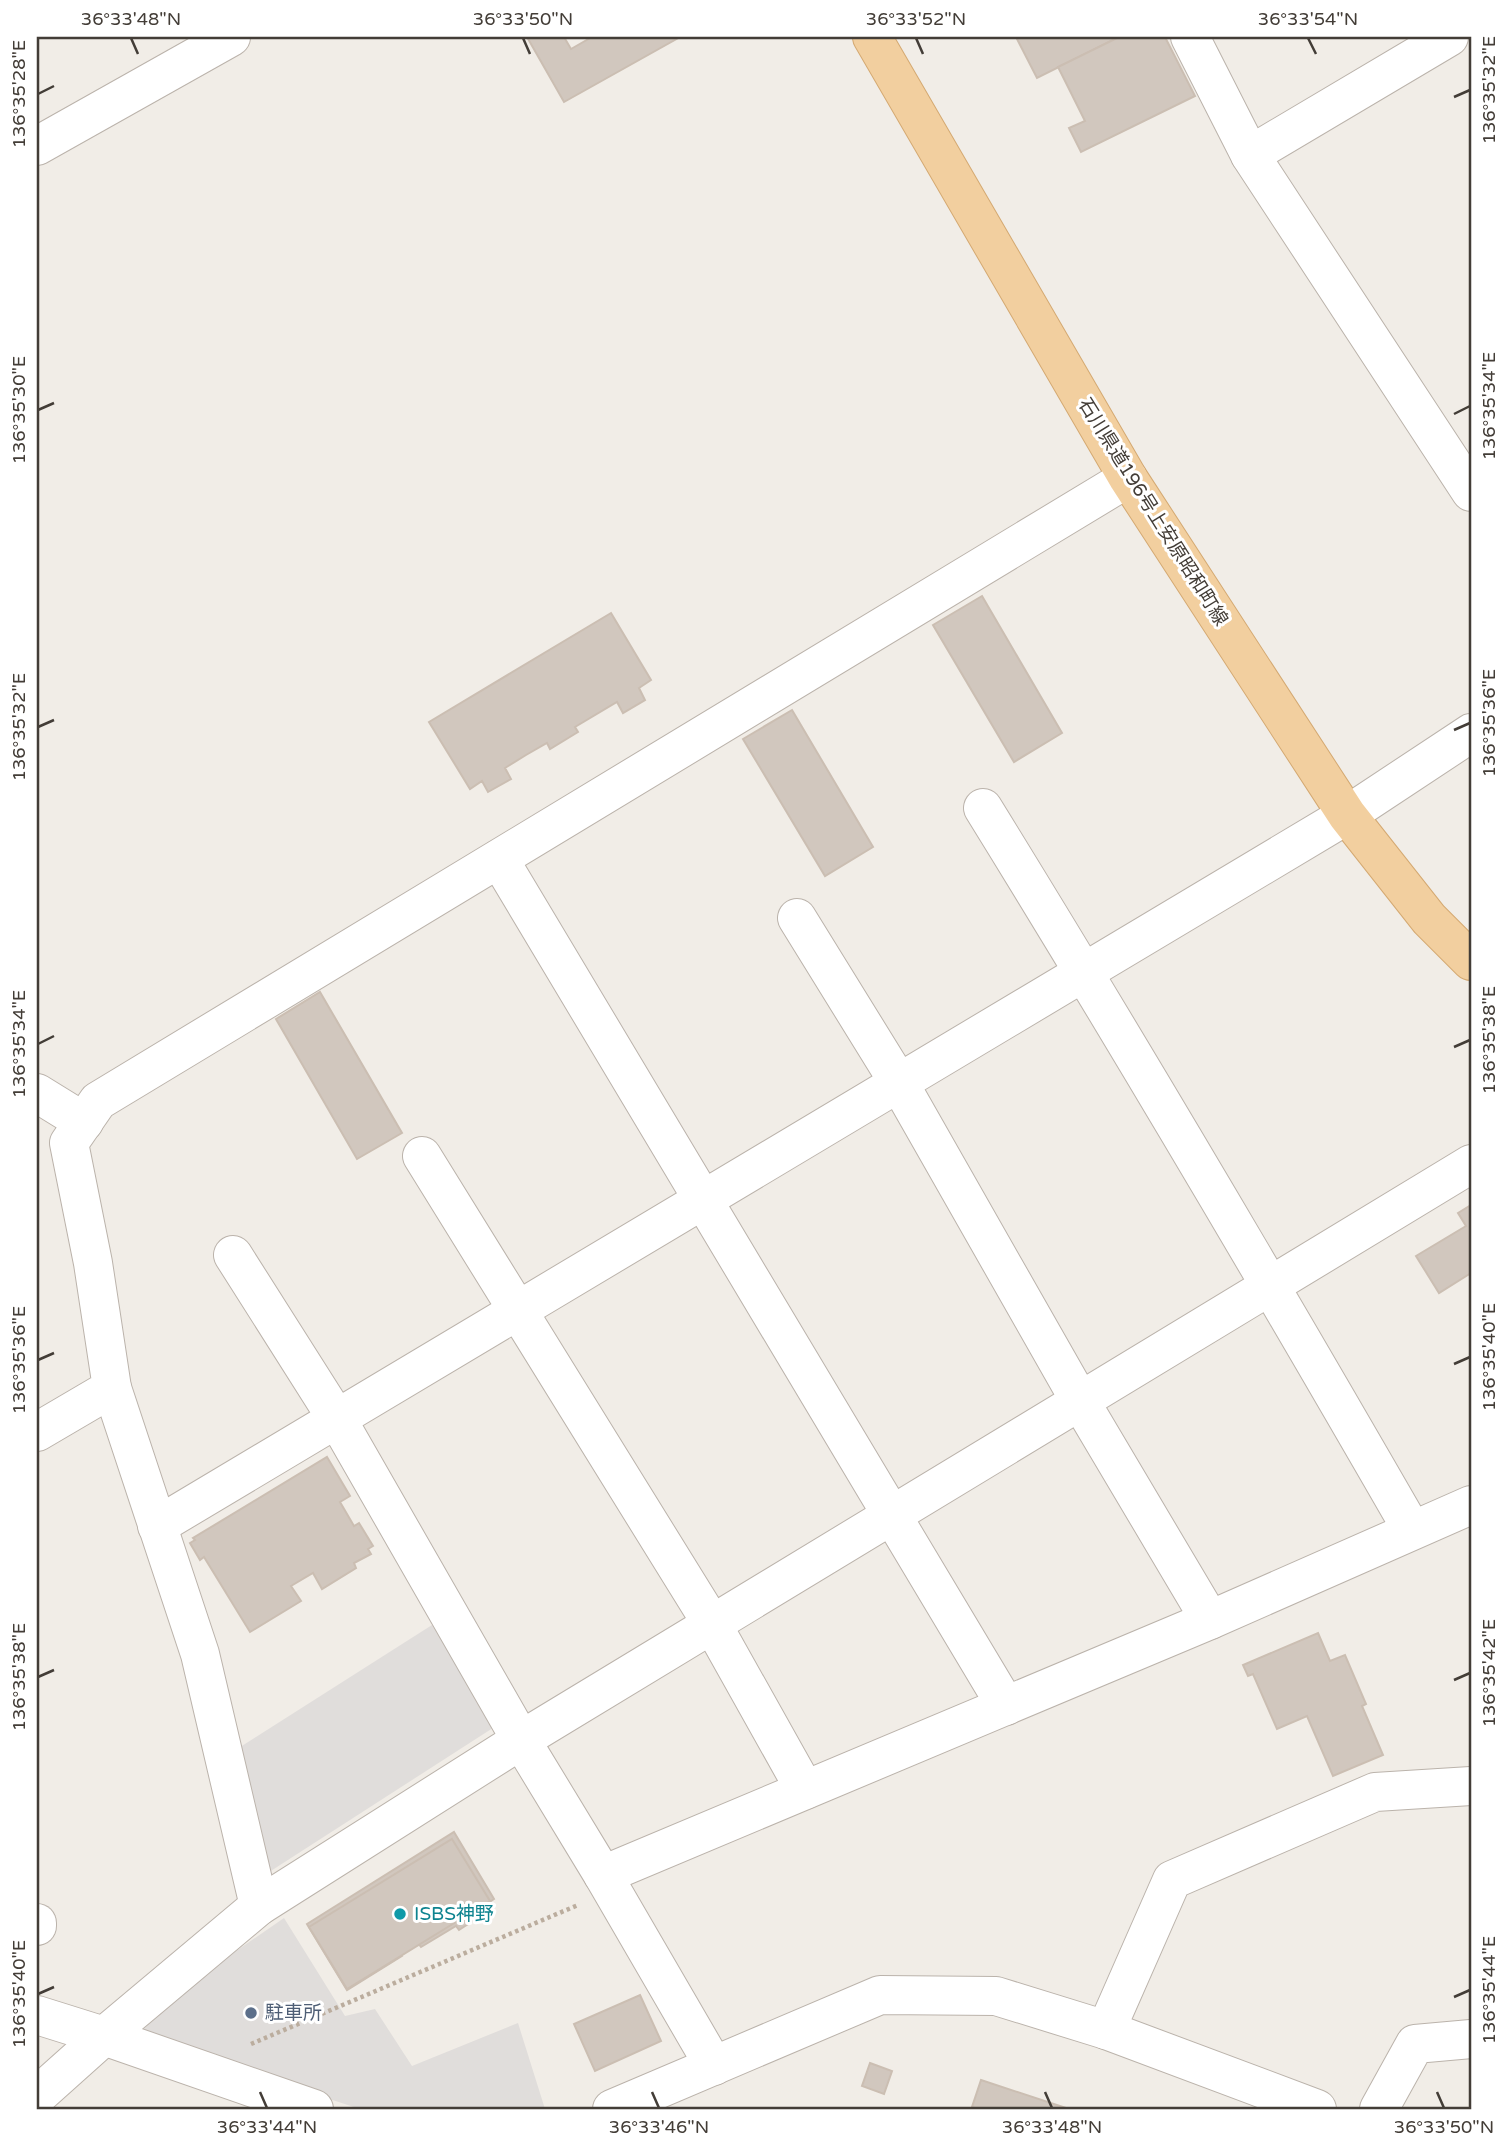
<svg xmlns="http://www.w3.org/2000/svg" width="1508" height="2146" font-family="'Varela Round','Noto Sans JP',sans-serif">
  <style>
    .parking { fill: #e0dddb }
    .building { fill: #d1c7be; stroke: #cbbeb2; stroke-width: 2 }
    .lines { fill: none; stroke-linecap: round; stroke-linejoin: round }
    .minor-casing { stroke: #bbb3ab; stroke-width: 40 }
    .major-casing { stroke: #d4a972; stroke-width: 40 }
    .path { stroke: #bbad9e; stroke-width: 4.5; stroke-dasharray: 3.5 3.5; stroke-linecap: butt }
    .minor { stroke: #fff; stroke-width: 38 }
    .major { stroke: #f2cf9f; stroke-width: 38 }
    .ticks { fill: none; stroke: #433d37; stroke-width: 2.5 }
    .culture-dot { fill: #0f9aa8; stroke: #fff; stroke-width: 2.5 }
    .service-dot { fill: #5c6f8a; stroke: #fff; stroke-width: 2.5 }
    .labels { text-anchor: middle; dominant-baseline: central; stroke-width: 6; stroke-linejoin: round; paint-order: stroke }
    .street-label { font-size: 19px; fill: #433d37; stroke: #fff }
    .culture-label { font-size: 19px; fill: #0d838f; stroke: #fff; text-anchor: start }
    .service-label { font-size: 19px; fill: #4e5e75; stroke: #fff; text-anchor: start }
    .neatline { fill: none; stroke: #433d37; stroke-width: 2.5 }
    .ticks-label { font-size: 18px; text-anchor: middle; fill: #433d37 }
  </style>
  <rect width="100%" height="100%" fill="#f1ede7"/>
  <g class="parking">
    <path d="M432,1625L496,1726L263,1876L237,1749Z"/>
    <path d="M284,1918L345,2016L375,2009L412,2066L518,2023L545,2109H360L137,2036L187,1985Z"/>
  </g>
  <g class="building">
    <path d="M527,37H564L571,49L592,37H680L564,102Z"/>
    <path d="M1016,37H1119L1037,78Z"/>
    <path d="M1119,37H1165L1195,96L1081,152L1069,128L1085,121L1058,67Z"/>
    <path d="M982,596L1062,733L1014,762L933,625Z"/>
    <path d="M611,613L651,680L639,688L645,700L623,713L617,702L575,727L578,732L550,749L547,743L526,755L505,768L511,779L488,792L482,781L470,789L429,722Z"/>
    <path d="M792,710L873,847L825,876L743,739Z"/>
    <path d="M320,992L402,1133L357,1159L276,1019Z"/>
    <path d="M1471,1205V1273L1439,1293L1416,1256L1466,1226L1458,1213Z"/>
    <path d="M327,1457L350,1496L340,1502L354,1526L359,1523L373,1546L368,1549L371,1554L354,1563L356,1568L322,1589L313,1573L291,1586L301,1601L250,1632L204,1557L200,1560L190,1543L195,1540L193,1538Z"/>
    <path d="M1318,1633L1330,1661L1345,1655L1366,1704L1362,1706L1383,1755L1333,1776L1307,1716L1277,1729L1253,1674L1248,1676L1243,1665Z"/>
    <path d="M454,1832L494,1899L473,1913L476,1919L459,1930L456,1926L421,1947L415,1939L398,1948L402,1956L347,1990L307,1924Z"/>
    <path d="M452,1839L490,1901L347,1989L309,1927Z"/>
    <path d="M640,1995L661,2041L595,2071L574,2024Z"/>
    <path d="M870,2063L892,2071L884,2094L862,2086Z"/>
    <path d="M981,2080L1069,2109H977L972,2107Z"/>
  </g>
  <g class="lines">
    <defs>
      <g id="minor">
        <path d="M1190,37L1250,155L1449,37"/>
        <path d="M37,146L231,37"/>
        <path d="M1250,155L1471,492"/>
        <path d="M983,808C1130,1046 1272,1287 1412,1530"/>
        <path d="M499,859L1006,1706"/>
        <path d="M797,918L899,1083L1080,1401L1210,1620"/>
        <path d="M37,1093L84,1122"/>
        <path d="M422,1156L712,1624L805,1790"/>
        <path d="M233,1255L337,1419L521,1740L603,1875L1210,1620L1471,1505"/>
        <path d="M112,1388L200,1654L259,1906"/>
        <path d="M37,1432L112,1388L93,1263L69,1143L98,1101L1128,478"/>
        <path d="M157,1526L1347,815L1471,733"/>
        <path d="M603,1875L714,2066"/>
        <path d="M37,1923V1926"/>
        <path d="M37,2015L104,2036L314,2109"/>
        <path d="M1106,2030L1172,1880L1375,1792L1471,1786"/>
        <path d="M37,2096L104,2036L259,1906L521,1740L1471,1164"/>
        <path d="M612,2109L880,1995L996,1996L1106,2030L1317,2109"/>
        <path d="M1379,2109L1415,2044L1471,2039"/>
      </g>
      <path id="major" d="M872,37L1128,478L1347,815L1429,919L1471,961"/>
    </defs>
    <use href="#minor" class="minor-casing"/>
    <use href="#major" class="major-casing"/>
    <path class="path" d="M251,2044L578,1905"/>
    <use href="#minor" class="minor"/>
    <use href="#major" class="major"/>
  </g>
  <path class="ticks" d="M131,38L138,54M523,38L530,54M916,38L923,54M1308,38L1316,54M38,94L54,86M1454,97L1470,90M38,410L54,403M1454,414L1470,406M38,727L54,720M1454,730L1470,723M38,1044L54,1036M1454,1047L1470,1040M38,1360L54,1353M1454,1364L1470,1357M38,1677L54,1670M1454,1680L1470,1673M38,1994L54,1987M1454,1997L1470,1990M260,2092L267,2108M652,2092L659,2108M1045,2092L1052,2108M1437,2092L1444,2108"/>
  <circle class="culture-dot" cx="400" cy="1914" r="7"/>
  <circle class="service-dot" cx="251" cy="2013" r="7"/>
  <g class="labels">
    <g class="street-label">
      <text transform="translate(1153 512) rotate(58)">石川県道196号上安原昭和町線</text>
    </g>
    <g class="culture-label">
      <text x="414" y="1914">ISBS神野</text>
    </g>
    <g class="service-label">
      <text x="265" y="2013">駐車所</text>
    </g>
  </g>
  <rect width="1508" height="2146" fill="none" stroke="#ffffff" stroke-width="77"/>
  <rect x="38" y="38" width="1432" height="2070" class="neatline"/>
  <g class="ticks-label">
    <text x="131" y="25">36°33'48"N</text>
    <text x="523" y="25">36°33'50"N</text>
    <text x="916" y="25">36°33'52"N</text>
    <text x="1308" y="25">36°33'54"N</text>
    <text transform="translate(1489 90) rotate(-90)" y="6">136°35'32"E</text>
    <text transform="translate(19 94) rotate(-90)" y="6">136°35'28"E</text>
    <text transform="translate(1489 406) rotate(-90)" y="6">136°35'34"E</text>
    <text transform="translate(19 410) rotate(-90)" y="6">136°35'30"E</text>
    <text transform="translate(1489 723) rotate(-90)" y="6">136°35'36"E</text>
    <text transform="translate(19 727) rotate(-90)" y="6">136°35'32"E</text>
    <text transform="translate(1489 1040) rotate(-90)" y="6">136°35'38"E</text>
    <text transform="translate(19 1044) rotate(-90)" y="6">136°35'34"E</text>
    <text transform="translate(1489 1357) rotate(-90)" y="6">136°35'40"E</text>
    <text transform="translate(19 1360) rotate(-90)" y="6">136°35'36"E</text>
    <text transform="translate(1489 1673) rotate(-90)" y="6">136°35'42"E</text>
    <text transform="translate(19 1677) rotate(-90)" y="6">136°35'38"E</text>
    <text transform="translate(1489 1990) rotate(-90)" y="6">136°35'44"E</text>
    <text transform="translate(19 1994) rotate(-90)" y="6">136°35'40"E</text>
    <text x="267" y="2133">36°33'44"N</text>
    <text x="659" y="2133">36°33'46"N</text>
    <text x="1052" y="2133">36°33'48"N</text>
    <text x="1444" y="2133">36°33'50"N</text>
  </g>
</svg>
